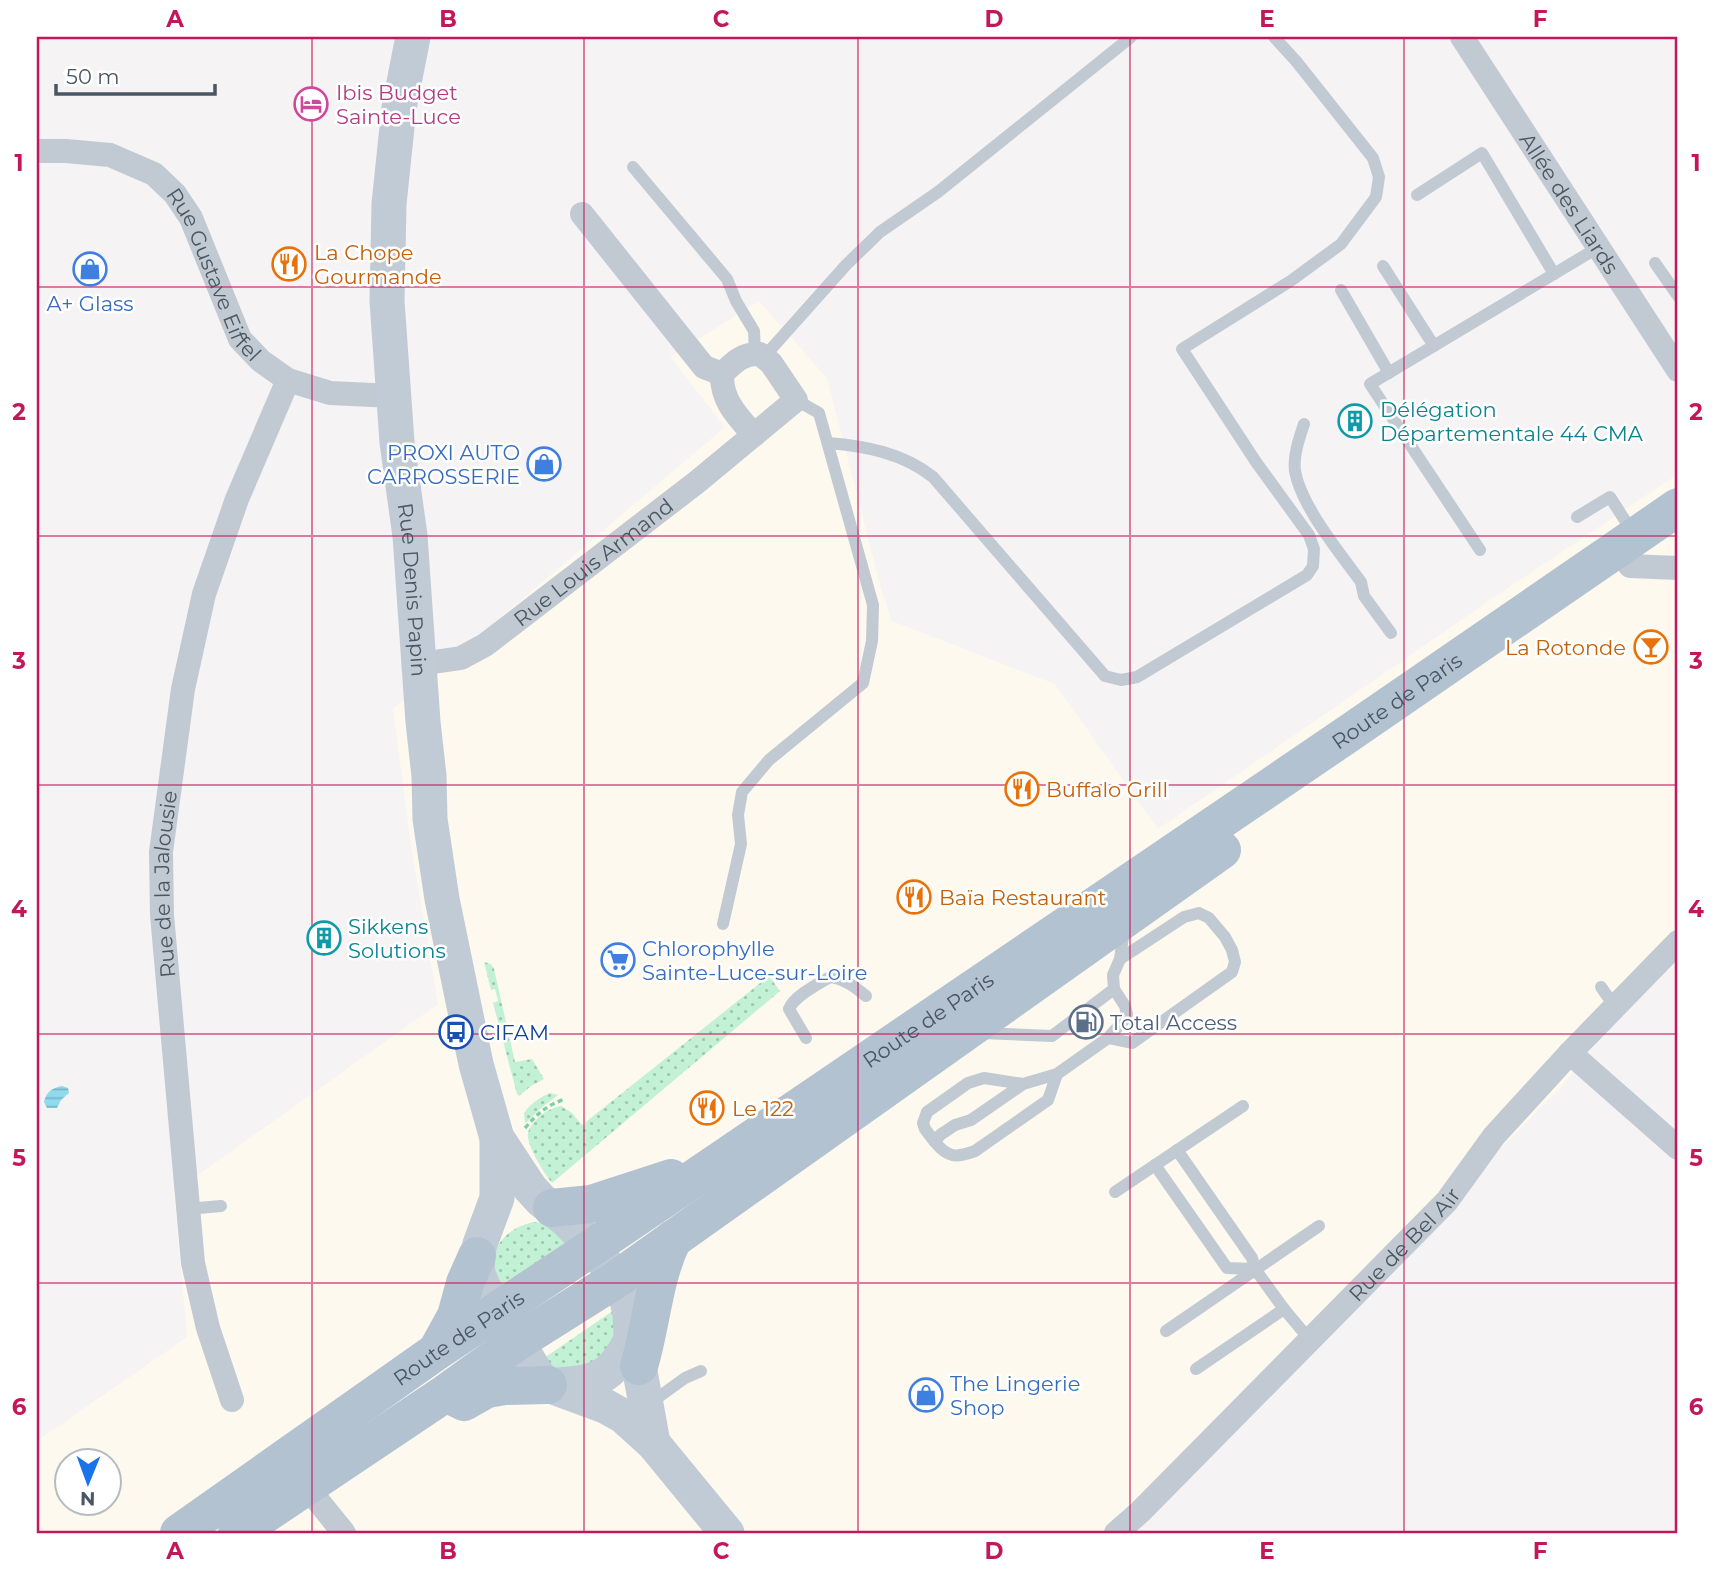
<svg xmlns="http://www.w3.org/2000/svg" width="1715" height="1570" font-family="Montserrat,sans-serif">
  <style>
    .commercial { fill: #fdf9ef; fill-rule: evenodd }
    .grass { fill: url(#grass-dots) }
    .water { fill: url(#water-rules) }
    .lines { fill: none; stroke-linecap: round; stroke-linejoin: round }
    .path { stroke: #7ad0a6; stroke-width: 3.5; stroke-dasharray: 5 3.5; stroke-linecap: butt }
    .lane { stroke: #c1cad2; stroke-width: 12 }
    .street { stroke: #c1cad2; stroke-width: 24 }
    .secondary { stroke: #c1cbd6; stroke-width: 35 }
    .primary { stroke: #b3c2d1; stroke-width: 38 }
    .grid { fill: none; stroke: #c2185b; stroke-width: 2; stroke-opacity: 0.55 }
    .labels { text-anchor: middle; dominant-baseline: central; stroke-width: 5; stroke-linejoin: round; paint-order: stroke }
    .hotel-label { font-size: 21px; fill: #b23c85; stroke: #fff; text-anchor: start }
    .street-label { font-size: 21px; fill: #4a5661; stroke: #fff }
    .food-label { font-size: 21px; fill: #c56008; stroke: #fff; text-anchor: start }
    .shop-label { font-size: 21px; fill: #366cbe; stroke: #fff; text-anchor: start }
    .culture-label { font-size: 21px; fill: #0d838f; stroke: #fff; text-anchor: start }
    .service-label { font-size: 21px; fill: #4e5e75; stroke: #fff; text-anchor: start }
    .transit-label { font-size: 21px; fill: #164399; stroke: #fff; text-anchor: start }
    .neatline { fill: none; stroke: #c2185b; stroke-width: 2.5 }
    .grid-label { font-size: 23px; text-anchor: middle; font-weight: bold; fill: #c2185b }
  </style>
  <defs>
    <pattern id="grass-dots" width="8" height="8" patternUnits="userSpaceOnUse" patternTransform="scale(1.75)"><rect width="8" height="8" fill="#c3f1d5"/><path d="M2 2h.1M6 6h.1" fill="none" stroke="#a0c6b0" stroke-width="1.8" stroke-linecap="round"/></pattern>
    <pattern id="water-rules" width="6" height="5" patternUnits="userSpaceOnUse" patternTransform="scale(1.75)"><rect width="6" height="5" fill="#90daee"/><path d="M0 2.5h6" fill="none" stroke="#78b4c4"/></pattern>
  </defs>
  <rect width="100%" height="100%" fill="#f5f3f3"/>
  <path class="commercial" d="M759,301L827,378L882,592L892,621L1055,684L1158,829L1515,583L1678,474V941L1562,1086L1124,1533H37V1441L187,1337L174,1192L438,1004L410,839L393,709L725,427L670,357ZM66,1462H108V1504H66Z"/>
  <g class="grass">
    <path d="M484,962L491,964L494,969L515,1062L532,1059L544,1079L531,1086L519,1096L517,1094L493,1003L498,1001L495,989L491,990Z"/>
    <path d="M769,976L780,991L552,1183C544,1173 526,1145 528,1133C529,1128 533,1123 537,1119C544,1112 551,1108 561,1106L572,1113L582,1125Z"/>
    <path d="M550,1093L558,1095L540,1109L527,1122L525,1123L524,1113C530,1104 540,1097 550,1093Z"/>
    <path d="M533,1222L542,1223L570,1243L502,1285C500,1280 496,1275 495,1269C490,1243 511,1227 533,1222Z"/>
    <path d="M617,1308L621,1320L596,1371L553,1367L544,1358Z"/>
  </g>
  <path class="water" d="M62,1086L68,1088L69,1093L61,1100L57,1108H47L44,1102C46,1092 52,1088 62,1086Z"/>
  <g class="lines">
    <path class="path" d="M525,1128C537,1114 547,1105 565,1099"/>
    <g class="lane">
      <path d="M633,167L727,279L736,301L754,331L755,354"/>
      <path d="M1417,195L1482,153L1554,274"/>
      <path d="M1655,263L1678,296"/>
      <path d="M1383,266L1434,346"/>
      <path d="M1341,290L1389,373"/>
      <path d="M764,357L846,265L880,232L938,192L1131,37"/>
      <path d="M1304,424C1299,439 1293,456 1295,471C1301,506 1340,553 1361,582L1364,596L1391,633"/>
      <path d="M828,443C865,446 903,453 933,477L1105,676L1121,680L1137,677L1307,575L1313,566L1314,549L1309,535L1256,462L1182,349L1292,280L1341,244L1376,197L1379,177L1373,158L1296,61L1274,37"/>
      <path d="M1577,517L1610,497L1633,533"/>
      <path d="M1480,550L1370,384L1599,247"/>
      <path d="M723,924L741,844L738,815L742,792L769,760L863,683L872,641L873,605L819,413L796,400"/>
      <path d="M1601,987L1615,1007"/>
      <path d="M982,1033L1052,1036L1114,989L1113,975L1120,959L1124,929"/>
      <path d="M806,1038L789,1009C794,996 818,984 830,977C845,979 855,987 866,996"/>
      <path d="M1108,1038L1132,1043L1232,972L1235,962L1232,950L1225,937L1209,918L1199,913L1184,917L1120,959"/>
      <path d="M1057,1074L1048,1100L975,1151C956,1158 948,1158 935,1142L940,1135L955,1125L971,1120L1023,1084L1057,1074L1108,1038L1124,1020L1127,1014L1125,1006L1114,989"/>
      <path d="M935,1142L925,1129L923,1123L927,1112L968,1083L984,1078L1023,1084"/>
      <path d="M1177,1150L1252,1258L1255,1269"/>
      <path d="M1155,1165L1227,1268L1255,1269L1284,1309L1310,1340"/>
      <path d="M1115,1192L1243,1106"/>
      <path d="M188,1209L221,1206"/>
      <path d="M1166,1331L1319,1226"/>
      <path d="M1196,1369L1284,1309"/>
      <path d="M649,1404L685,1378L701,1371"/>
    </g>
    <g class="street">
      <path id="s1" d="M1462,37L1678,370"/>
      <path id="s2" d="M37,151H66L110,155L154,174L175,194L191,218L240,339L261,361L288,380L330,393L393,396"/>
      <path d="M582,214L704,367L722,374"/>
      <path d="M1630,566L1678,568"/>
      <path id="s3" d="M420,664L461,658L485,645L697,482L796,400L771,363L760,354C743,353 734,362 722,374C721,400 737,416 754,435"/>
      <path d="M1570,1053L1678,1148"/>
      <path id="s4" d="M232,1400L208,1328L193,1263L162,915L161,852L183,689L204,594L237,499L288,380"/>
      <path d="M306,1486L344,1533"/>
      <path id="s5" d="M1116,1533L1140,1512L1447,1201L1494,1136L1570,1053L1678,942"/>
    </g>
    <g class="secondary">
      <path id="s6" d="M413,37L399,108L389,204L387,301L397,442L410,536L423,722L429,776L430,819L442,899L476,1064L497,1138L530,1188L541,1200L565,1219L593,1247L617,1279L626,1296L630,1314L632,1352L639,1366L653,1443"/>
      <path d="M497,1138V1198L480,1244L477,1256L478,1274L484,1288L538,1376L548,1385L605,1406L623,1416L653,1443L727,1533"/>
      <path d="M552,1385C595,1384 613,1379 632,1337"/>
    </g>
    <g class="primary">
      <path d="M552,1208L591,1204L671,1178"/>
      <path d="M439,1347L456,1316L465,1283L477,1256"/>
      <path d="M639,1366C652,1323 653,1280 673,1239"/>
      <path d="M454,1397L464,1402L487,1389L505,1386L548,1385"/>
      <path id="s7" d="M179,1533L437,1351L593,1247L1345,736L1678,507"/>
      <path d="M237,1533L446,1393L517,1342L617,1279L1222,850"/>
    </g>
  </g>
  <path class="grid" d="M312,37V1533M584,37V1533M858,37V1533M1130,37V1533M1404,37V1533M37,287H1678M37,536H1678M37,785H1678M37,1034H1678M37,1283H1678"/>
  <defs>
    <symbol id="hotel-ring" viewBox="-11 -11 22 22"><circle r="9.5" fill="#fff" stroke="#d1479c" stroke-width="1.5"/><path d="M-6-4.5h1.5V1H6V5H4.5V3h-9V5H-6ZM-4 0a1.8 1.8 0 1 1 3.6 0ZM.5 0V-2.5h3Q6-2.5 6 0Z" fill="#d1479c"/></symbol>
    <symbol id="restaurant-ring" viewBox="-11 -11 22 22"><circle r="9.5" fill="#fff" stroke="#e8710a" stroke-width="1.5"/><path d="M-5-6h1v4h1v-4h1v4h1v-4h1v5L-1.5 .5V6h-2V.5L-5-1ZM5-6V6H3V1.5H1.5Q1.5-4 5-6Z" fill="#e8710a"/></symbol>
    <symbol id="shop-ring" viewBox="-11 -11 22 22"><circle r="9.5" fill="#fff" stroke="#3f7fe0" stroke-width="1.5"/><path d="M-5-2.5h2.3a2.7 3.5 0 0 1 5.4 0H5L5.5 6h-11ZM-1.5-2.5h3a1.5 2.3 0 0 0-3 0Z" fill="#3f7fe0"/></symbol>
    <symbol id="building-ring" viewBox="-11 -11 22 22"><circle r="9.5" fill="#fff" stroke="#0f9aa8" stroke-width="1.5"/><path d="M-4-6H4V6H1V3H-1V6H-4ZM-2.5-4.3h1.7v1.8h-1.7ZM.8-4.3h1.7v1.8H.8ZM-2.5-1h1.7V.8h-1.7ZM.8-1h1.7V.8H.8Z" fill="#0f9aa8"/></symbol>
    <symbol id="bar-ring" viewBox="-11 -11 22 22"><circle r="9.5" fill="#fff" stroke="#e8710a" stroke-width="1.5"/><path d="M-6-5H6L.8 .8V4.5H3.5V6h-7V4.5H-.8V.8Z" fill="#e8710a"/></symbol>
    <symbol id="supermarket-ring" viewBox="-11 -11 22 22"><circle r="9.5" fill="#fff" stroke="#3f7fe0" stroke-width="1.5"/><path d="M-6-5.5h2.5l.6 2H6L4.5 2H-2.5L-4.4-4H-6ZM-1.5 3.2a1.3 1.3 0 1 0 .1 0ZM3 3.2a1.3 1.3 0 1 0 .1 0Z" fill="#3f7fe0"/></symbol>
    <symbol id="fuel-ring" viewBox="-11 -11 22 22"><circle r="9.5" fill="#fff" stroke="#5c6f8a" stroke-width="1.5"/><path d="M-5.5-6h7V0h2V4h1.3V-2.5L3-4.5l.8-.8L6-3V5H2.5V1h-1V6h-7ZM-4.2-4.7v3.2H.2V-4.7Z" fill="#5c6f8a"/></symbol>
    <symbol id="bus-ring" viewBox="-11 -11 22 22"><circle r="9.5" fill="#fff" stroke="#1a4fb4" stroke-width="1.5"/><path d="M-5-6H5V4H4V6H2V4H-2V6H-4V4H-5ZM-3.5-4V0h7V-4ZM-3.5 1.2v1.5H-2V1.2ZM2 1.2v1.5H3.5V1.2Z" fill="#1a4fb4"/></symbol>
  </defs>
  <g fill-rule="evenodd">
    <use href="#hotel-ring" x="292" y="85" width="38" height="38"/>
    <use href="#restaurant-ring" x="270" y="245" width="38" height="38"/>
    <use href="#shop-ring" x="71" y="250" width="38" height="38"/>
    <use href="#building-ring" x="1336" y="402" width="38" height="38"/>
    <use href="#shop-ring" x="525" y="445" width="38" height="38"/>
    <use href="#bar-ring" x="1632" y="628" width="38" height="38"/>
    <use href="#restaurant-ring" x="1003" y="770" width="38" height="38"/>
    <use href="#restaurant-ring" x="895" y="878" width="38" height="38"/>
    <use href="#building-ring" x="305" y="919" width="38" height="38"/>
    <use href="#supermarket-ring" x="599" y="941" width="38" height="38"/>
    <use href="#fuel-ring" x="1067" y="1003" width="38" height="38"/>
    <use href="#bus-ring" x="437" y="1013" width="38" height="38"/>
    <use href="#restaurant-ring" x="688" y="1089" width="38" height="38"/>
    <use href="#shop-ring" x="907" y="1376" width="38" height="38"/>
  </g>
  <g class="labels">
    <g class="hotel-label">
      <text x="336" y="92">Ibis Budget<tspan x="336" dy="24">Sainte-Luce</tspan></text>
    </g>
    <g class="street-label">
      <text stroke="none"><textPath href="#s1" startOffset="198">Allée des Liards</textPath></text>
      <text stroke="none"><textPath href="#s2" startOffset="240">Rue Gustave Eiffel</textPath></text>
      <text stroke="none"><textPath href="#s3" startOffset="205">Rue Louis Armand</textPath></text>
      <text stroke="none"><textPath href="#s6" startOffset="556">Rue Denis Papin</textPath></text>
      <text stroke="none"><textPath href="#s7" startOffset="1475">Route de Paris</textPath></text>
      <text stroke="none"><textPath href="#s4" startOffset="523">Rue de la Jalousie</textPath></text>
      <text stroke="none"><textPath href="#s7" startOffset="908">Route de Paris</textPath></text>
      <text stroke="none"><textPath href="#s5" startOffset="408">Rue de Bel Air</textPath></text>
      <text stroke="none"><textPath href="#s7" startOffset="341">Route de Paris</textPath></text>
    </g>
    <g class="food-label">
      <text x="314" y="252">La Chope<tspan x="314" dy="24">Gourmande</tspan></text>
      <text x="1626" y="647" text-anchor="end">La Rotonde</text>
      <text x="1046" y="789">Buffalo Grill</text>
      <text x="939" y="897">Baïa Restaurant</text>
      <text x="732" y="1108">Le 122</text>
    </g>
    <g class="shop-label">
      <text x="90" y="303" text-anchor="middle">A+ Glass</text>
      <text x="520" y="452" text-anchor="end">PROXI AUTO<tspan x="520" dy="24">CARROSSERIE</tspan></text>
      <text x="642" y="948">Chlorophylle<tspan x="642" dy="24">Sainte-Luce-sur-Loire</tspan></text>
      <text x="950" y="1383">The Lingerie<tspan x="950" dy="24">Shop</tspan></text>
    </g>
    <g class="culture-label">
      <text x="1380" y="409">Délégation<tspan x="1380" dy="24">Départementale 44 CMA</tspan></text>
      <text x="348" y="926">Sikkens<tspan x="348" dy="24">Solutions</tspan></text>
    </g>
    <g class="service-label">
      <text x="1110" y="1022">Total Access</text>
    </g>
    <g class="transit-label">
      <text x="480" y="1032">CIFAM</text>
    </g>
  </g>
  <rect width="1715" height="1570" fill="none" stroke="#ffffff" stroke-width="77"/>
  <g transform="translate(88 1482) rotate(181)"><circle r="33" fill="#ffffff" stroke="#b7bbc0" stroke-width="2"/>
  <path d="M0-5L12 26L0 18L-12 26Z" fill="#1a73e8"/>
  <text y="-10" font-size="19" font-weight="bold" text-anchor="middle" fill="#4a5661">N</text>
  </g>
  <path d="M56 84v10h159v-10" fill="none" stroke="#4a5661" stroke-width="3.5"/>
  <text x="66" y="84" font-size="21" fill="#4a5661" stroke="#ffffff" stroke-width="5" paint-order="stroke">50 m</text>
  <rect x="38" y="38" width="1638" height="1494" class="neatline"/>
  <g class="grid-label">
    <text x="175" y="27">A</text>
    <text x="448" y="27">B</text>
    <text x="721" y="27">C</text>
    <text x="994" y="27">D</text>
    <text x="1267" y="27">E</text>
    <text x="1540" y="27">F</text>
    <text x="19" y="171">1</text>
    <text x="1696" y="171">1</text>
    <text x="19" y="420">2</text>
    <text x="1696" y="420">2</text>
    <text x="19" y="669">3</text>
    <text x="1696" y="669">3</text>
    <text x="19" y="917">4</text>
    <text x="1696" y="917">4</text>
    <text x="19" y="1166">5</text>
    <text x="1696" y="1166">5</text>
    <text x="19" y="1415">6</text>
    <text x="1696" y="1415">6</text>
    <text x="175" y="1559">A</text>
    <text x="448" y="1559">B</text>
    <text x="721" y="1559">C</text>
    <text x="994" y="1559">D</text>
    <text x="1267" y="1559">E</text>
    <text x="1540" y="1559">F</text>
  </g>
</svg>
